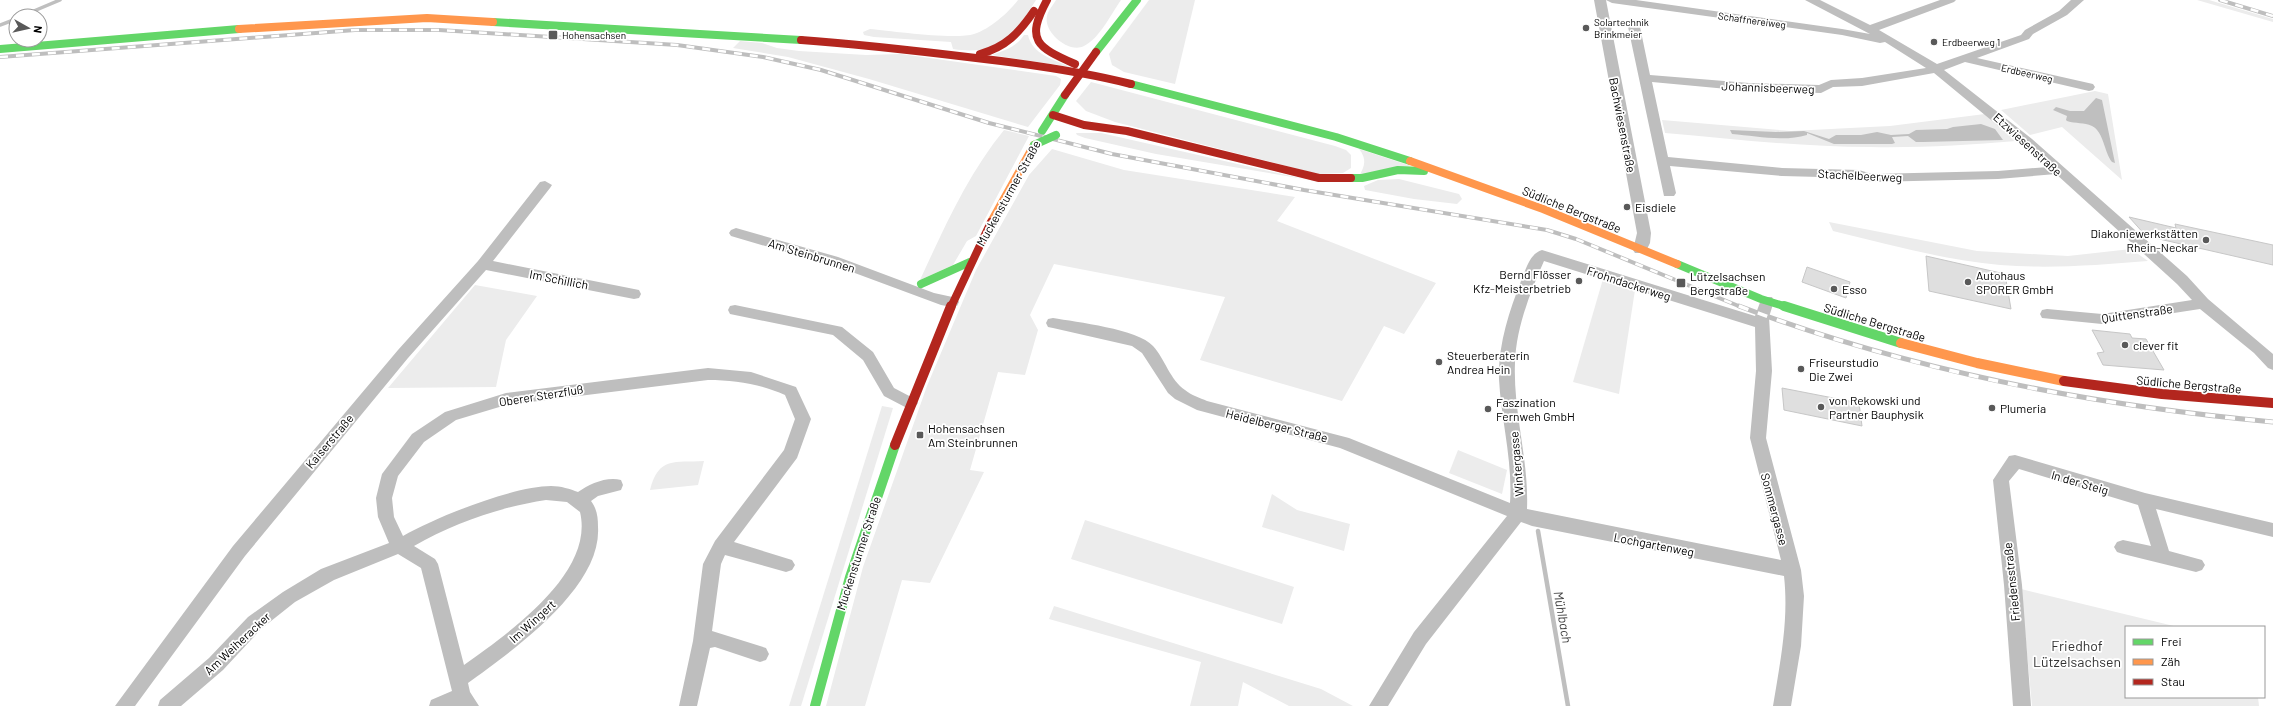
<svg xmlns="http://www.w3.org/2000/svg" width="2273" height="706" font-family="Barlow,sans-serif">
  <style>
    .green { fill: #ececec }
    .water { fill: #bfbfbf }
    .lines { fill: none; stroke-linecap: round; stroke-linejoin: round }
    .stream-far1 { stroke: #bfbfbf; stroke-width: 3.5 }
    .stream { stroke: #bfbfbf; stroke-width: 4.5 }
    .building { fill: #dfdfdf; stroke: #c7c7c7 }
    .street { fill: #bebebe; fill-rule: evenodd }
    .fast-far1 { stroke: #63d668; stroke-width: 8 }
    .fast { stroke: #63d668; stroke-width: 10 }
    .slow-far1 { stroke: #ff974d; stroke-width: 8 }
    .slow { stroke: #ff974d; stroke-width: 10 }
    .jam-far1 { stroke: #b3261e; stroke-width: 8 }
    .jam { stroke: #b3261e; stroke-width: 10 }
    .rail-far1-casing { stroke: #bebebe; stroke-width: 4 }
    .rail-casing { stroke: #bebebe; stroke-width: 5 }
    .rail-far1 { stroke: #fff; stroke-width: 2.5; stroke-dasharray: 8; stroke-linecap: butt }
    .rail { stroke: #fff; stroke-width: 3.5; stroke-dasharray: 10; stroke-linecap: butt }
    .fast-bridge { stroke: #63d668; stroke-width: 8 }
    .jam-bridge { stroke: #b3261e; stroke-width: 8 }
    .poi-dot { fill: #595959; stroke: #fff; stroke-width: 1.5 }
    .labels { text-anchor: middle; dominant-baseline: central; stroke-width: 3.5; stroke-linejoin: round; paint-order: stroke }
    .far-street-label { font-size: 10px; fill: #000; stroke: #fff }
    .far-poi-label { font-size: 10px; fill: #000; stroke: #fff; text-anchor: start }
    .street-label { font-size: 12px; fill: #000; stroke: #fff }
    .poi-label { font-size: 12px; fill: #000; stroke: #fff; text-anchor: start }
    .water-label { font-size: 13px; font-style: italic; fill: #444; stroke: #fff }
    .near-park-label { font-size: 14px; fill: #333; stroke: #fff }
  </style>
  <rect width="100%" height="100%" fill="#fff"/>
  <g class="green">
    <path d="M1018,0H1036C1013,37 1000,56 953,49L951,42L874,37L864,35L863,32L870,29C892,31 955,40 974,34C990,29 1008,13 1018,0Z"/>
    <path d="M1056,0H1121C1111,14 1100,38 1084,46C1069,54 1043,32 1047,16C1048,11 1053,5 1056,0Z"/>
    <path d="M1149,0H1195L1175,84L1124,72L1112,65L1109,54Z"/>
    <path d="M2197,0H2209L2273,19V22Z"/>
    <path d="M1024,35H1028C1032,54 1054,60 1071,67L992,55C1006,50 1016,47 1024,35Z"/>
    <path d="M740,41L762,43L777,48L799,51L866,55L901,54L1056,76L1061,79L1060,85L1028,127L869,79L788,57L733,48Z"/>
    <path d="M1091,82L1335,146L1346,150L1351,155V168L1343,173L1318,174L1115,122L1086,111L1076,101Z"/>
    <path d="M2095,91L2108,94L2122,180L2062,127L2030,135L2001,110Z"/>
    <path d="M1985,114L2016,141C1967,145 1919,148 1870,147C1802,147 1733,139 1665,133L1662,120L1791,131L1890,126Z"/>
    <path d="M1004,130L1029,136L976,236L967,241L953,265L920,280C944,228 968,174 1004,130Z"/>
    <path d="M1076,133H1101L1304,179L1156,154L1085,138L1077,135Z"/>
    <path d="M1052,149L1124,170L1295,197L1277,221L1436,283L1404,334L1384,326L1342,401L1200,360L1225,297L1054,264L1030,315L1038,330L1025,375L998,372L970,470L984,472L930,583L902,580L865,706H826L863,567L927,386L976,270L1029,175Z"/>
    <path d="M1359,149L1411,166L1359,176C1365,166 1367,159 1359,149Z"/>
    <path d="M1399,179L1459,194L1462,199L1457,204L1414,199L1365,190L1364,186L1378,180Z"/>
    <path d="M1829,222L1977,251L2068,256L2131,249L2148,261C2098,265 2050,269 2000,265C1943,260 1888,244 1833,231Z"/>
    <path d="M1603,279L1635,290L1619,394L1573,382Z"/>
    <path d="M475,285L537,296L506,340L496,387L388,388Z"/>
    <path d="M882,406L893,408L801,706H789Z"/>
    <path d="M1458,450L1507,470L1502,494L1449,473Z"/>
    <path d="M704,461L698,485L650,490C659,456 674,463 704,461Z"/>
    <path d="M1272,494L1297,510L1350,524L1344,551L1262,527Z"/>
    <path d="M1085,520L1294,587L1282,624L1071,559Z"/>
    <path d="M2021,589L2178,627H2126V697H2258L2259,706H2032Z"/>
    <path d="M1054,606L1321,689L1353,706H1289L1243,682L1238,706H1190L1201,662L1049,619Z"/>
  </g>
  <g class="water">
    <path d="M2096,98L2102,100L2115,163L2112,162C2104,152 2104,132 2092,126C2084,122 2076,124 2067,121L2066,120L2067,116L2053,110L2056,107L2070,111H2084Z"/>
    <path d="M1981,124L1995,129L2003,140L1923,142H1916L1908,136L1892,137L1895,143L1892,144H1834L1807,133V135C1784,142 1756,136 1732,134L1730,130L1776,132L1804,131L1829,139L1836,135H1861L1877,132L1891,135L1909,134L1916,130L1947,129L1953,127Z"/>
  </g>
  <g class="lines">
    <g class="stream-far1">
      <path d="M22,16L60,0"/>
      <path d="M0,25L16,19"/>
    </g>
    <path class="stream" d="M1538,531L1568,706"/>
  </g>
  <g class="building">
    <path d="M2129,217L2176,228L2175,224L2273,245V265L2146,236Z"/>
    <path d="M1926,256L2005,274L2011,309L1929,291Z"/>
    <path d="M1807,267L1850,282L1846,298L1802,282Z"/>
    <path d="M2092,330L2130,334L2132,338L2146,339L2164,370L2103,365L2097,353L2104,352Z"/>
    <path d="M1782,388L1859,403L1862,426L1784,410Z"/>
  </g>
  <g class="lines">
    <g class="street">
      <path d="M1594,0H1606L1651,233L1650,243L1645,253H1635L1633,250L1637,233Z"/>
      <path d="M1606,0H1636L1842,29L1870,34L1805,0H1820L1870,25L1940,0H1956L1954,2L1879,30L1937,64L2021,35L2025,30L2059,11L2071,0H2084L2067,15L2033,34L2029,39L1977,58L2093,84L2095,87L2093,90L2089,91L1965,62L1944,70L2032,139L2187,276L2208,299L2273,354V370L2268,368L2254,353L2200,309L2102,324L2042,318L2040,314L2042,310L2047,309L2102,314L2192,300L2177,284L2056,174L1998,179L1871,182L1858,178L1782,176L1670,166L1676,193L1674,196H1664L1627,22L1629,20H1637L1639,22L1650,75L1749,83L1819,85L1831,80L1862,78L1926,68L1885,42L1880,43L1842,35L1612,3ZM1934,73L2048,167L1998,171L1872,174L1859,170L1782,168L1668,157L1652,82L1749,91L1821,93L1833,87L1862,86Z"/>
      <path d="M545,181L552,185L550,188L493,261L634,289L639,290L641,294L639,298L634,299L486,270L408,358L245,556L135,706H115L233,546L398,350L478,261L540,182Z"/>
      <path d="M736,228L838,257L934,293L957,298L959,302L957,306L952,307L941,305L844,269L731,236L729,233L731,230Z"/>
      <path d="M1542,250L1755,316L1762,297H1772L1774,301L1769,317L1772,371L1766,438L1801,570L1804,596L1801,646L1791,706H1773C1780,663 1789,620 1784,576L1532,526L1521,522L1426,644L1388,706H1369L1414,632L1507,516L1340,448L1197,410L1175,399L1168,393L1142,353L1132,346L1053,328L1048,327L1046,323L1048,319L1053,318C1076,322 1138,329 1153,346C1165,359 1170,380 1185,390C1191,395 1200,398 1207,401L1349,438L1510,503C1513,461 1501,420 1499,379C1498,345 1509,312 1521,281C1526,270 1529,254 1542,250ZM1544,261L1755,327L1756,371L1750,438L1781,560L1527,509C1529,460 1513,412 1515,363C1516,328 1530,293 1544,261Z"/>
      <path d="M735,305L842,327L873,352L894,388L915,399L918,403L915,407L910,409L905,407L884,396L863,360L833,335L730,314L728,310L730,306Z"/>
      <path d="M708,368L751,372L796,387L811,419L797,458L734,542L792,560L795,565L792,570L786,572L725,555L721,564L712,631L766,648L769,654L766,660L760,662L715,647L710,648L697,706H679L693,641L703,564L715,541L784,450L795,419L785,395C760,384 735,380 708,380L506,405L456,420L424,442L398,476L392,498L394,517L403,536C436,517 514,486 551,486C561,486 570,489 578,492C589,484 607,476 621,480L623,485L621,490L598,496L591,501C597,509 598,517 598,527C602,588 512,651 468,683L470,692L479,706H429L431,700L452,691L421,568L398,554L334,580L295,602L261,629L223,670L181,706H158L160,700L209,658L248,617L283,592L321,569L389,543L378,517L376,498L382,474L412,434L445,412L506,393ZM546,500L567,502L580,512C595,574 507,634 464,665L438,564L435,559L414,546C454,523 500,507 546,500Z"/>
      <path d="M2015,455L2145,493L2273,523V537L2156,509L2169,551L2202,560L2205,565L2202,570L2196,572L2123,554L2117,552L2114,547L2117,542L2123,540L2151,546L2138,505L2019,469L2009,481L2022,585L2031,706H2013L2004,585L1993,480L2009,456Z"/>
    </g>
    <g class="fast-far1">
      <path d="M493,22L801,40"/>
      <path d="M0,49L239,29"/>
      <path d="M1096,52L1137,0"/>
      <path d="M1131,84L1336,137L1410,161"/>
      <path d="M1042,131L1065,95"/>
      <path d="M1351,178H1362L1398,170L1424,171"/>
      <path d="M1677,264L1761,299L1787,307"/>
      <path d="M921,284L970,262"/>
    </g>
    <g class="fast">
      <path d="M1784,306L1901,343"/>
      <path d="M815,706L850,577L895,445"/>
    </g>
    <g class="slow-far1">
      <path d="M239,29L427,18L493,22"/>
      <path d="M1410,161L1543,209L1677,264"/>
      <path d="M991,222L1034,145"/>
    </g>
    <path class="slow" d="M1901,343L1977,363L2064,381"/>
    <g class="jam-far1">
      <path d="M1047,0C1025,41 1037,47 1075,64"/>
      <path d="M801,40C859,44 918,51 976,58C1028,64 1080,71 1131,84"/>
      <path d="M980,54C1006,47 1019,33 1034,11"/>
      <path d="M1053,115L1084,125L1127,131L1319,178H1351"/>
      <path d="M951,307L991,222"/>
    </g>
    <g class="jam">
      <path d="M2064,381L2162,394L2273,403"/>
      <path d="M895,445L951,306"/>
    </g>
    <defs>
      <g id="rail-far1">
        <path d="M2220,0L2273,16"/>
        <path d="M0,57L355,30H439L677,45L763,57L821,70L989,123L1112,154L1304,190L1547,230L1576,239L1741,307"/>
      </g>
      <path id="rail" d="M1739,306C1911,371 2090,405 2273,422"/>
    </defs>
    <use href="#rail-far1" class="rail-far1-casing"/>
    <use href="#rail" class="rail-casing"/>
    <use href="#rail-far1" class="rail-far1"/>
    <use href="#rail" class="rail"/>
    <path class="fast-bridge" d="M1034,145L1056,135"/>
    <path class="jam-bridge" d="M1065,95L1096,52"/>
  </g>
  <g class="poi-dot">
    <circle cx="1586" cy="28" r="4"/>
    <rect x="548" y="30" width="10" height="10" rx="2"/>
    <circle cx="1934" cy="42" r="4"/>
    <circle cx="1627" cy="207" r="4"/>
    <circle cx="2206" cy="240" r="4"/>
    <circle cx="1579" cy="281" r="4"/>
    <circle cx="1968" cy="282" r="4"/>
    <rect x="1676" y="278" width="10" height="10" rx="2"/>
    <circle cx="1834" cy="289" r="4"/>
    <circle cx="2125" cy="345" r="4"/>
    <circle cx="1439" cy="362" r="4"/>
    <circle cx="1801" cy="369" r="4"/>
    <circle cx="1821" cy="407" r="4"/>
    <circle cx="1992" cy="408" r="4"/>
    <circle cx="1488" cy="409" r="4"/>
    <rect x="916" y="431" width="8" height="8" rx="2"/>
  </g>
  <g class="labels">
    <g class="far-street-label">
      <text transform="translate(1752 20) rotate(8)">Schaffnereiweg</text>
      <text transform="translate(2027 73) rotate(13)">Erdbeerweg</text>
    </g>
    <g class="far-poi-label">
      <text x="1594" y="22">Solartechnik<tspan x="1594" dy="12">Brinkmeier</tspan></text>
      <text x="562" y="35">Hohensachsen</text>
      <text x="1942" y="42">Erdbeerweg 1</text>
    </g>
    <g class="street-label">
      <text transform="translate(1768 87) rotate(2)">Johannisbeerweg</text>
      <text transform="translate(1623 125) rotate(79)">Bachwiesenstraße</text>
      <text transform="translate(2028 144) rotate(42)">Etzwiesenstraße</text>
      <text transform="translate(1860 175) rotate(3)">Stachelbeerweg</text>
      <text transform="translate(1008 193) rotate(-61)">Muckensturmer Straße</text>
      <text transform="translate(1572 209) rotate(22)">Südliche Bergstraße</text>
      <text transform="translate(812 255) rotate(17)">Am Steinbrunnen</text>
      <text transform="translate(559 279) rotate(11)">Im Schillich</text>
      <text transform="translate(1629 283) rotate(18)">Frohndackerweg</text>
      <text transform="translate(2137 313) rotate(-8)">Quittenstraße</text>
      <text transform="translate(1875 322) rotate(17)">Südliche Bergstraße</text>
      <text transform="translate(2189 384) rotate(5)">Südliche Bergstraße</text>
      <text transform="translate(541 395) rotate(-9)">Oberer Sterzfluß</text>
      <text transform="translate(1277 425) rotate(14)">Heidelberger Straße</text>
      <text transform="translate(329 441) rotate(-50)">Kaiserstraße</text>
      <text transform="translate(1516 464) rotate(-95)">Wintergasse</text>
      <text transform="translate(2080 482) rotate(16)">In der Steig</text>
      <text transform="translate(1775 509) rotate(75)">Sommergasse</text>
      <text transform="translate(1654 544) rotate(11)">Lochgartenweg</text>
      <text transform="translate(858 553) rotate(-72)">Muckensturmer Straße</text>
      <text transform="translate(2011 582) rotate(-96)">Friedensstraße</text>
      <text transform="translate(532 621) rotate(-42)">Im Wingert</text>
      <text transform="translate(237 643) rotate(-43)">Am Weiheracker</text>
    </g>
    <g class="poi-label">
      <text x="1635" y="207">Eisdiele</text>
      <text x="2198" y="233" text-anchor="end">Diakoniewerkstätten<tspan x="2198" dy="14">Rhein-Neckar</tspan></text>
      <text x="1571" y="274" text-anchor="end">Bernd Flösser<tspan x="1571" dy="14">Kfz-Meisterbetrieb</tspan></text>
      <text x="1976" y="275">Autohaus<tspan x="1976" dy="14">SPORER GmbH</tspan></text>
      <text x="1690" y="276">Lützelsachsen<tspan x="1690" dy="14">Bergstraße</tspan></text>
      <text x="1842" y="289">Esso</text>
      <text x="2133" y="345">clever fit</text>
      <text x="1447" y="355">Steuerberaterin<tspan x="1447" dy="14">Andrea Hein</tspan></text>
      <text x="1809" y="362">Friseurstudio<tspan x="1809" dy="14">Die Zwei</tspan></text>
      <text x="1829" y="400">von Rekowski und<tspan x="1829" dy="14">Partner Bauphysik</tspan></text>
      <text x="1496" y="402">Faszination<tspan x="1496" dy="14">Fernweh GmbH</tspan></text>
      <text x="2000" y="408">Plumeria</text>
      <text x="928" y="428">Hohensachsen<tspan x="928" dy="14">Am Steinbrunnen</tspan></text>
    </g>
    <g class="water-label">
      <text transform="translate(1563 617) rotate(80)">Mühlbach</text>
    </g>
    <g class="near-park-label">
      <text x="2077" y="645">Friedhof<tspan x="2077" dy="16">Lützelsachsen</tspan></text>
    </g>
  </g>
  <rect x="2125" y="626" width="140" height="72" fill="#ffffff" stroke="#999999"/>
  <rect x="2133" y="639" width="20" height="6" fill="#63d668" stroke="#999999"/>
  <text x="2161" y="646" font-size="12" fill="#000000">Frei</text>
  <rect x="2133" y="659" width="20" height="6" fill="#ff974d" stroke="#999999"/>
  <text x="2161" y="666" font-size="12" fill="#000000">Zäh</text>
  <rect x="2133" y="679" width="20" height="6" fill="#b3261e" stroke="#999999"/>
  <text x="2161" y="686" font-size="12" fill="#000000">Stau</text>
  <g transform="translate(28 28) rotate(98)"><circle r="19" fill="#ffffff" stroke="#999999"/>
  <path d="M0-3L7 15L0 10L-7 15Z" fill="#595959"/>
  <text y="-6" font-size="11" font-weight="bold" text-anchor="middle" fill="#000000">N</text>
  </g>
</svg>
